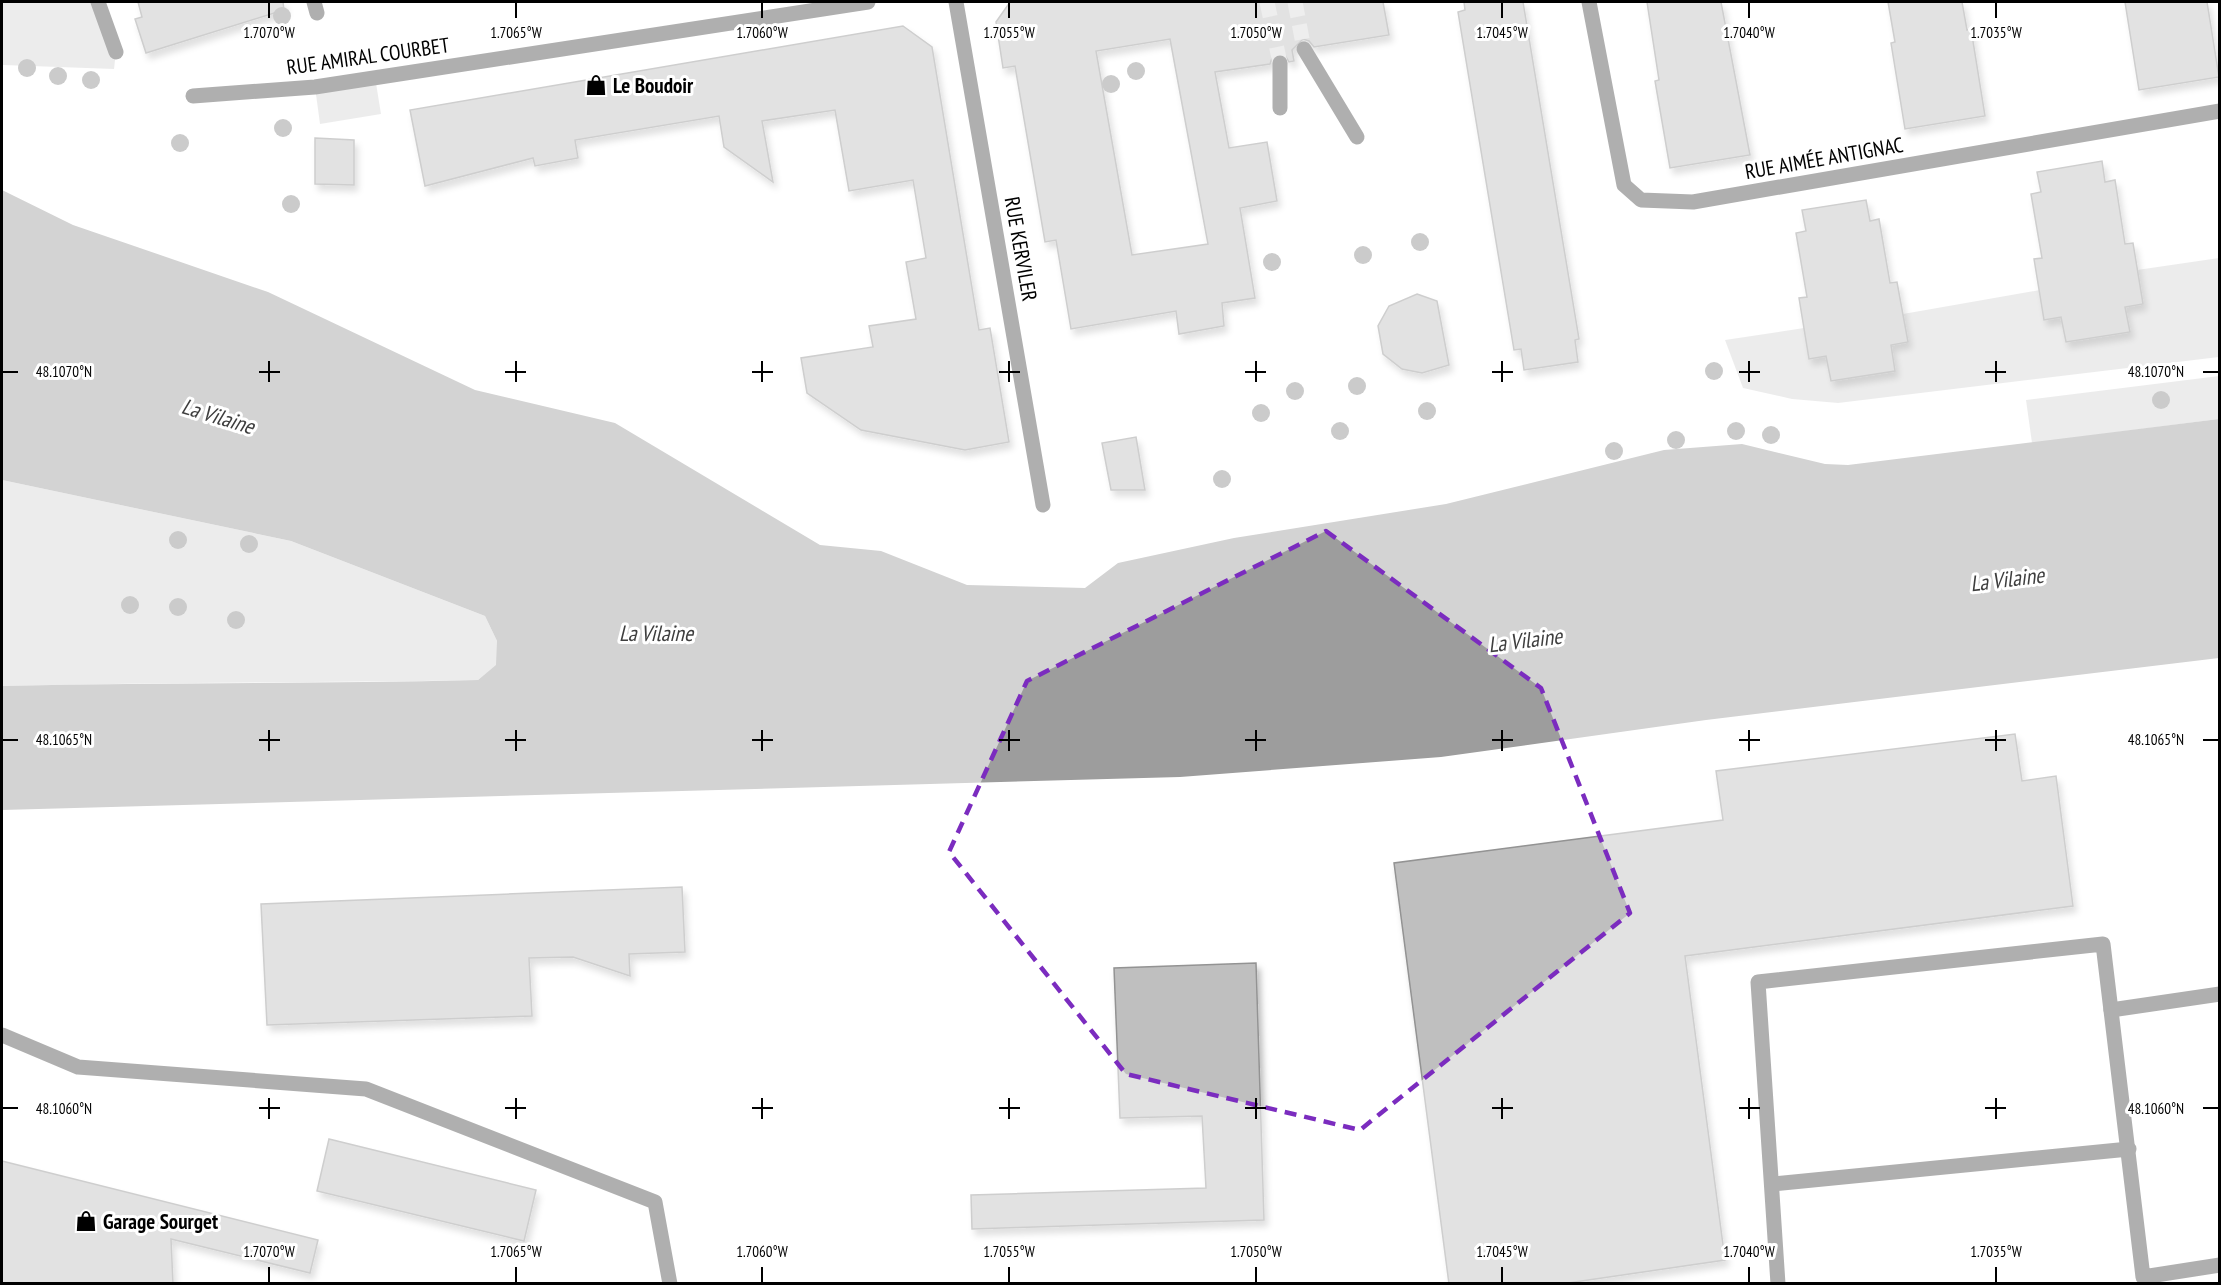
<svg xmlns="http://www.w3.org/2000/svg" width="2221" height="1285" font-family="'PT Sans Narrow',sans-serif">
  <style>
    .green { fill: #d6d6d6 }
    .water { fill: #9d9d9d }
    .building { fill: #bfbfbf; stroke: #939393; stroke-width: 1.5; fill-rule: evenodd; filter: url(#shadow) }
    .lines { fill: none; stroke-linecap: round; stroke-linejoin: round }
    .minor-tunnel { stroke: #d9d9d9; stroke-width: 15; stroke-dasharray: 15 8; stroke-linecap: butt }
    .minor { stroke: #4f4f4f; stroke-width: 15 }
    .tree { fill: #8c8c8c }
    .marked { fill: none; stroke: #7b2cbf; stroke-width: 4.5; stroke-dasharray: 12 8; stroke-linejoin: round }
    .ticks { fill: none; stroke: #000; stroke-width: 2 }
    .labels { text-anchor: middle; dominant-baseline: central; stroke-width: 6; stroke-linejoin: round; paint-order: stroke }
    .street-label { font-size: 21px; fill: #000; stroke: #fff }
    .poi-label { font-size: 21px; font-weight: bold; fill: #000; stroke: #fff; text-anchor: start }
    .water-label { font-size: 22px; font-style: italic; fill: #3e3e3e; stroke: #fff }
    .ticks-label { font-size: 15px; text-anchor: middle; fill: #000; stroke: #fff; stroke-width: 6; stroke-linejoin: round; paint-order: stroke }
  </style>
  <defs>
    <filter id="shadow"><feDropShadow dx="3.5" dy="6" stdDeviation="3" flood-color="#0004"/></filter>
  </defs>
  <rect width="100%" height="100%" fill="#fff"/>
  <g class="green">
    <path d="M2,2H98L116,52L114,69L3,65Z"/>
    <path d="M375,77L381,114L320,124L315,87Z"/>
    <path d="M2219,258V357L1838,403L1792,399L1743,388L1725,340L1804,328L1809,359L1826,356L1831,381L1895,371L1891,345L1908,342L1903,314L2040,290L2044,320L2061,317L2066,342L2129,332L2125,307L2143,304L2137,270Z"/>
    <path d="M2219,376V419L2032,443L2026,400Z"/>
    <path d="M2,480L291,541L485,616L497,641V665L478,680C319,683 160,682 2,686Z"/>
  </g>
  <path class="water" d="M2,190L73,225L268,292L475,390L615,423L820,545L881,551L967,585L1085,588L1118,563L1234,538L1446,504L1664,450L1742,444L1825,464L1848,465L2219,419V658L1706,720L1441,757L1180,777L2,810V686C160,682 319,684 478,680L496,665L497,641L485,616L291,541L2,480Z"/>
  <g class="building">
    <path d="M138,2H283L284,10L146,53L135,19L142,17Z"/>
    <path d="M1010,2H1383L1389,35L1314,47L1309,41L1303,39L1292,50L1294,61L1289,62L1285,55L1279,53L1272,58L1270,64L1215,72L1229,148L1267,142L1277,201L1240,208L1255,298L1222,303L1224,326L1179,334L1176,311L1071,329L1056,240L1045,242L1015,66L1003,68L996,22ZM1170,39L1208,244L1132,255L1096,51Z"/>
    <path d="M1464,2H1523L1579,339L1575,340L1578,362L1524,370L1521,349L1514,350L1458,12L1465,10Z"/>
    <path d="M1647,2H1721L1750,155L1670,168L1655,81L1659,80Z"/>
    <path d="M1888,2H1962L1967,30L1971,29L1985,116L1905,129L1891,43L1895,42Z"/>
    <path d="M2125,2H2207L2219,77L2139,90Z"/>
    <path d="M903,26L932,47L979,330L990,328L1009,442L965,450L861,430L807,393L801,358L873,347L869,326L916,319L906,262L926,258L913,180L849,191L835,110L762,121L773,182L724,147L719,116L575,140L578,158L535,166L533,158L425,186L410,110Z"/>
    <path d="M315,138L354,140V185L315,184Z"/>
    <path d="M2102,161L2105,182L2115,180L2125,244L2133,243L2143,304L2125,307L2130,332L2066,342L2061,317L2044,320L2034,259L2042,258L2031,194L2041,192L2037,172Z"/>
    <path d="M1866,200L1870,221L1879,219L1890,283L1897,282L1908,342L1891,345L1895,371L1831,381L1826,356L1809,359L1799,298L1807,297L1796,233L1806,231L1802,210Z"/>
    <path d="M1417,294L1437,301L1449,365L1422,373L1402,369L1383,354L1378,326L1389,306Z"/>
    <path d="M1136,437L1145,490H1111L1102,443Z"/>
    <path d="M2015,734L2022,781L2056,776L2073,906L1685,956L1725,1260L1561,1284H1449L1394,863L1723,820L1716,771Z"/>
    <path d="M682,887L685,952L629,954L630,976L573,957L529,958L532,1016L267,1025L261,904Z"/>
    <path d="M1256,963L1264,1220L972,1229L971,1195L1206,1188L1202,1116L1120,1118L1114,968Z"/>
    <path d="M329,1139L536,1190L524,1241L317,1191Z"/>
    <path d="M2,1161L318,1240L310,1273L171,1239L173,1284H2Z"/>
  </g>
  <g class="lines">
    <g class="minor-tunnel">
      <path d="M1267,2L1280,63"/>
      <path d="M1295,2L1304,49"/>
    </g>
    <g class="minor">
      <path d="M98,2L116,52"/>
      <path d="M314,2L317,13"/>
      <path d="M956,2L1043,505"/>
      <path d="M1589,2L1624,185L1641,200L1693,202L2220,111"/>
      <path d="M1304,49L1357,137"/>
      <path d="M1280,63V108"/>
      <path d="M193,96L315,87L868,2"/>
      <path d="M2111,1010L2220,994"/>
      <path d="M2,1035L78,1067L366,1089L655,1202L670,1284"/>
      <path d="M1772,1184L2129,1149"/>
      <path d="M1778,1284L1758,982L2103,944L2143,1277L2220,1265"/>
    </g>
  </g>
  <g class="tree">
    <circle cx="282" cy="16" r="9"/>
    <circle cx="27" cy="68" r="9"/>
    <circle cx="1136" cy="71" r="9"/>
    <circle cx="58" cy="76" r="9"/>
    <circle cx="91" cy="80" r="9"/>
    <circle cx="1111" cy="84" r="9"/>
    <circle cx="283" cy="128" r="9"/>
    <circle cx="180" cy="143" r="9"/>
    <circle cx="291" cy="204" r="9"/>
    <circle cx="1420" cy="242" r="9"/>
    <circle cx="1363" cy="255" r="9"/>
    <circle cx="1272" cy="262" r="9"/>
    <circle cx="1714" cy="371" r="9"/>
    <circle cx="1357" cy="386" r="9"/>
    <circle cx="1295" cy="391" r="9"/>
    <circle cx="2161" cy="400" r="9"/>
    <circle cx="1427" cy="411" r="9"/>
    <circle cx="1261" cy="413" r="9"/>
    <circle cx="1340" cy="431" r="9"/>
    <circle cx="1736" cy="431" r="9"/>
    <circle cx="1771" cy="435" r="9"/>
    <circle cx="1676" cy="440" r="9"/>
    <circle cx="1614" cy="451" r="9"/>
    <circle cx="1222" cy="479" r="9"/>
    <circle cx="178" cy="540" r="9"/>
    <circle cx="249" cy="544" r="9"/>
    <circle cx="130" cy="605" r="9"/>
    <circle cx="178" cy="607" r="9"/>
    <circle cx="236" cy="620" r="9"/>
  </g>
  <path d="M0 0H2221V1285H0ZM1326,531L1541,688L1630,913L1360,1130L1126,1074L949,852L1027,681Z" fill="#fff" fill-opacity=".55" fill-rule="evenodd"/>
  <path class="marked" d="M1326,531L1541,688L1630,913L1360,1130L1126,1074L949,852L1027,681Z"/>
  <path class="ticks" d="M269,3V18M516,3V18M762,3V18M1009,3V18M1256,3V18M1502,3V18M1749,3V18M1996,3V18M269,361V382M516,361V382M762,361V382M1009,361V382M1256,361V382M1502,361V382M1749,361V382M1996,361V382M3,372H18M259,372H280M505,372H526M752,372H773M999,372H1020M1245,372H1266M1492,372H1513M1739,372H1760M1985,372H2006M2203,372H2218M269,730V751M516,730V751M762,730V751M1009,730V751M1256,730V751M1502,730V751M1749,730V751M1996,730V751M3,740H18M259,740H280M505,740H526M752,740H773M999,740H1020M1245,740H1266M1492,740H1513M1739,740H1760M1985,740H2006M2203,740H2218M269,1098V1119M516,1098V1119M762,1098V1119M1009,1098V1119M1256,1098V1119M1502,1098V1119M1749,1098V1119M1996,1098V1119M3,1108H18M259,1108H280M505,1108H526M752,1108H773M999,1108H1020M1245,1108H1266M1492,1108H1513M1739,1108H1760M1985,1108H2006M2203,1108H2218M269,1267V1282M516,1267V1282M762,1267V1282M1009,1267V1282M1256,1267V1282M1502,1267V1282M1749,1267V1282M1996,1267V1282"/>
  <defs>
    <symbol id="shop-bare" viewBox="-9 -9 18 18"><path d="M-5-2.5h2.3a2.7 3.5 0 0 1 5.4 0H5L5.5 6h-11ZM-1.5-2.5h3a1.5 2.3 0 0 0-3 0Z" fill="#000" stroke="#fff" stroke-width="2.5" paint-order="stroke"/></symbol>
  </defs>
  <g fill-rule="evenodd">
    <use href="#shop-bare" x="581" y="70" width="30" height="30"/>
    <use href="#shop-bare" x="71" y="1206" width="30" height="30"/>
  </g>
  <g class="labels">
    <g class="street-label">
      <text transform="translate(368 56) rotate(-8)">RUE AMIRAL COURBET</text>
      <text transform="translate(1824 158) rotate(-10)">RUE AIMÉE ANTIGNAC</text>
      <text transform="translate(1021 249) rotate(80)">RUE KERVILER</text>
    </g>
    <g class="poi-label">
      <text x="613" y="85">Le Boudoir</text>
      <text x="103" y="1221">Garage Sourget</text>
    </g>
    <g class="water-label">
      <text transform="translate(218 416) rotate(17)">La Vilaine</text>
      <text transform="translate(2007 579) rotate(-7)">La Vilaine</text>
      <text x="656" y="633">La Vilaine</text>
      <text transform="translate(1525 640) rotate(-7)">La Vilaine</text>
    </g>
  </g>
  <g class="ticks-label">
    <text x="269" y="38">1.7070°W</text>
    <text x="516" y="38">1.7065°W</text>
    <text x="762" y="38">1.7060°W</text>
    <text x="1009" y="38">1.7055°W</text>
    <text x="1256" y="38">1.7050°W</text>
    <text x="1502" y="38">1.7045°W</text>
    <text x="1749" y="38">1.7040°W</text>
    <text x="1996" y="38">1.7035°W</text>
    <text x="64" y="377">48.1070°N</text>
    <text x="2156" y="377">48.1070°N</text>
    <text x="64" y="745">48.1065°N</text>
    <text x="2156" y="745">48.1065°N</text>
    <text x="64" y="1114">48.1060°N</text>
    <text x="2156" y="1114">48.1060°N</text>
    <text x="269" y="1257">1.7070°W</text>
    <text x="516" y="1257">1.7065°W</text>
    <text x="762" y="1257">1.7060°W</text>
    <text x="1009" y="1257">1.7055°W</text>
    <text x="1256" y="1257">1.7050°W</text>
    <text x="1502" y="1257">1.7045°W</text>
    <text x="1749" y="1257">1.7040°W</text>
    <text x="1996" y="1257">1.7035°W</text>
  </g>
  <rect width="2221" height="1285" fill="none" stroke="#000000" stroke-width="6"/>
</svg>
